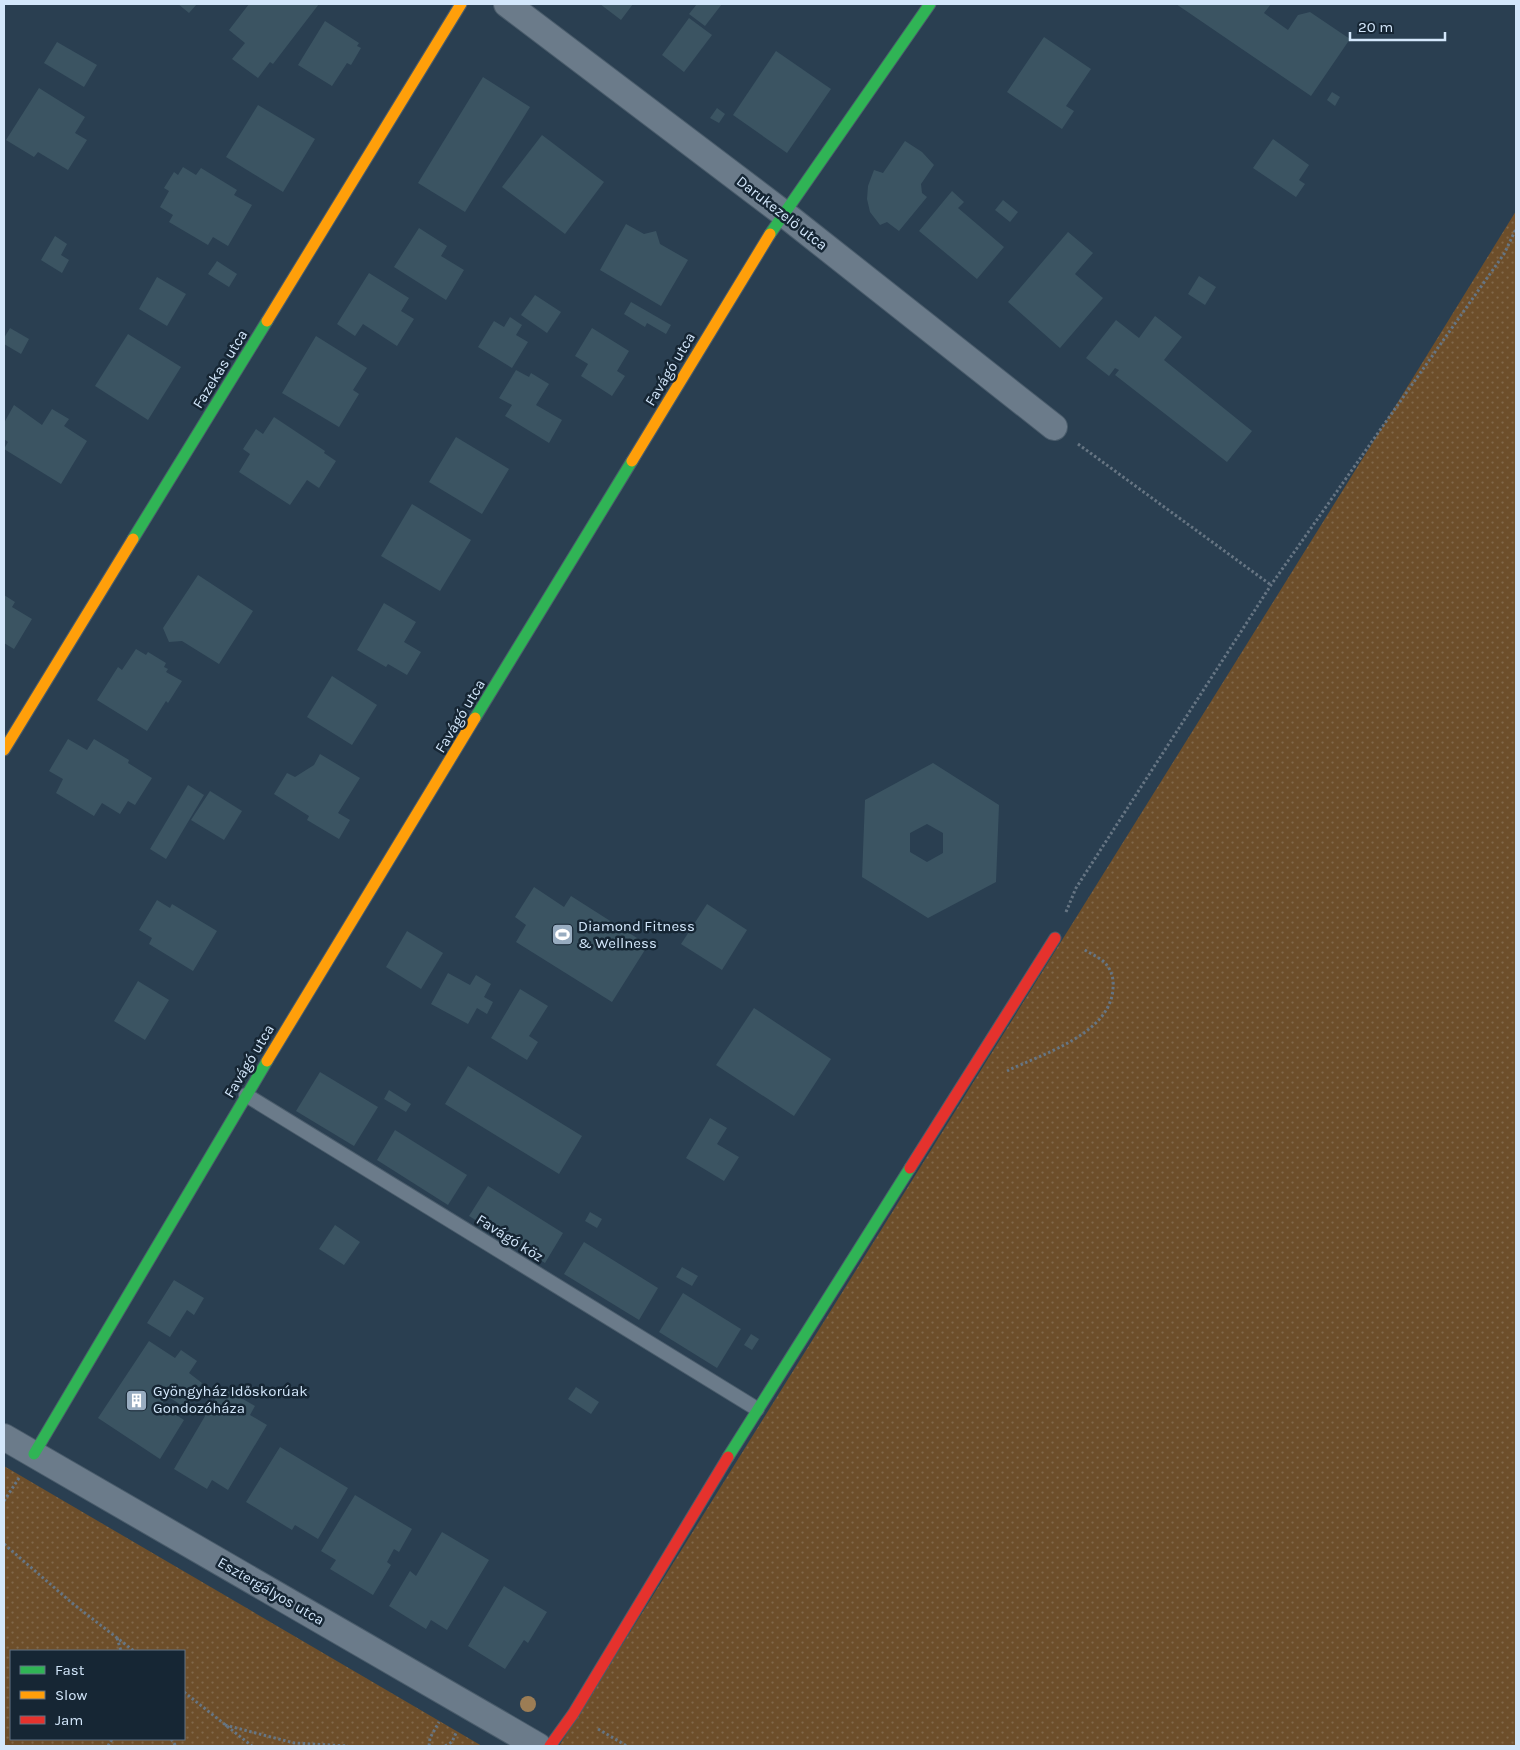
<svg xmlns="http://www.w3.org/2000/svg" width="1520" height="1750" font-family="Karla,sans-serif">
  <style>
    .grass { fill: url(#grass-dots); fill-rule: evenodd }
    .building { fill: #3b5462; fill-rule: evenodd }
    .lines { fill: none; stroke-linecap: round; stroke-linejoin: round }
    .lane-casing { stroke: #4a5c6b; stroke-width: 16 }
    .street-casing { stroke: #4a5c6b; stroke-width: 28 }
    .fast-casing { stroke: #4a5c6b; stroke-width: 13 }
    .slow-casing { stroke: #4a5c6b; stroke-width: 13 }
    .jam-casing { stroke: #4a5c6b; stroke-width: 13 }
    .path { stroke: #667583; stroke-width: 3; stroke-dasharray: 2.5 2.5; stroke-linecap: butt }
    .lane { stroke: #6b7b8a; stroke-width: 14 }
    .street { stroke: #6b7b8a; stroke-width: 26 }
    .fast { stroke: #30b455; stroke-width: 11 }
    .slow { stroke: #ff9f0a; stroke-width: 11 }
    .jam { stroke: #e5322d; stroke-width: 11 }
    .tree { fill: #9c7d55 }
    .labels { text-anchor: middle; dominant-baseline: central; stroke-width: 5; stroke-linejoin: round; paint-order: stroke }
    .street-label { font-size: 15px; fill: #d3e7fb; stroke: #162634 }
    .poi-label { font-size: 15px; fill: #d3e7fb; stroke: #162634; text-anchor: start }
  </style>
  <defs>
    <pattern id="grass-dots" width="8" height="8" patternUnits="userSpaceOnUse" patternTransform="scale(1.25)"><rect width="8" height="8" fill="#6d4e2a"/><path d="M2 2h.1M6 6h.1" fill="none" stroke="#81684a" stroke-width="1.8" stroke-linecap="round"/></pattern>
  </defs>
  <rect width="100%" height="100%" fill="#2a3f51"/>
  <g class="grass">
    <path d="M1516,211V1746H559L1411,381Z"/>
    <path d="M4,1466L482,1746H4ZM11,1651H184V1739H11Z"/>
  </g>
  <g class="building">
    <path d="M178,4H197L189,13Z"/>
    <path d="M249,4H319L273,64L270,62L258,78L232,59L245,43L229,30Z"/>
    <path d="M600,4H633L621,20Z"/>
    <path d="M697,4H722L705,26L689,14Z"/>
    <path d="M1176,4H1271L1264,13L1288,30L1298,15L1310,12L1350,39L1311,96Z"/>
    <path d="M689,18L712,35L684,72L662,55Z"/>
    <path d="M325,21L359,43L357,46L361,48L351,65L347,63L332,86L298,65Z"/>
    <path d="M1044,37L1091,69L1066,106L1074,111L1062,129L1007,92Z"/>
    <path d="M57,42L97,65L84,87L44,63Z"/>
    <path d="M776,51L831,89L787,153L733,115Z"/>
    <path d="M483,77L530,107L465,212L418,183Z"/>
    <path d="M39,88L85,117L75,133L87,140L68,170L38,152L34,157L6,140Z"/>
    <path d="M1332,92L1340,97L1335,106L1327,100Z"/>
    <path d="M258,105L315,139L283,192L226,157Z"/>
    <path d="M717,108L725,114L719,123L710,118Z"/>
    <path d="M542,135L604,182L565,234L502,187Z"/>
    <path d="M1273,139L1309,165L1299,180L1305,184L1296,197L1253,168Z"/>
    <path d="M905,141L922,152L934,165L921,184L922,193L927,197L899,231L887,222L880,225L870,212L867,199L868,186L874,170L883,173Z"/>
    <path d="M183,167L196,175L201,168L237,190L234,195L252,205L228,246L213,237L208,245L169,222L173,215L160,207L169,191L164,188L174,172L178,175Z"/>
    <path d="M952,191L964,202L958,208L1004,247L977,279L919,231Z"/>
    <path d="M1003,200L1018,212L1010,222L995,210Z"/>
    <path d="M626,224L644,234L656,231L660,244L688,260L661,306L600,270Z"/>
    <path d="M419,228L447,246L441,256L464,270L446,300L394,267Z"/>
    <path d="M1068,232L1093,253L1075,274L1103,298L1060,348L1008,302Z"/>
    <path d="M55,236L67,244L61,255L69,260L62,273L41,260Z"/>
    <path d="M217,261L237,274L229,287L208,274Z"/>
    <path d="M369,273L409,298L401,311L414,319L397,346L363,324L355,336L337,324Z"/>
    <path d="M1199,276L1216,287L1205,305L1188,294Z"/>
    <path d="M157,277L186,294L167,326L139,309Z"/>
    <path d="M535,295L561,312L547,333L521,315Z"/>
    <path d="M631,302L671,325L666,334L647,323L645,327L624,314Z"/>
    <path d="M1155,316L1182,337L1164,360L1252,431L1227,462L1115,375L1119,370L1115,368L1109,376L1086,358L1116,320L1139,338Z"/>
    <path d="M510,317L522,325L516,335L528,342L512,368L478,347L494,321L504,327Z"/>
    <path d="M10,328L29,339L21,354L4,344V338Z"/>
    <path d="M592,328L629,351L617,371L625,376L612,396L581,376L588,364L575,356Z"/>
    <path d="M128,334L181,367L148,420L95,386Z"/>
    <path d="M316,336L367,368L353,390L359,394L339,427L282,393Z"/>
    <path d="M516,370L529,377L531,373L549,384L536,405L562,420L549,443L505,416L512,405L499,398Z"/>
    <path d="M14,405L42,425L52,409L69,419L64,426L87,441L61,484L4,449L8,442L4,439V423Z"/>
    <path d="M274,417L325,451L324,453L336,461L319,488L307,480L290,505L239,472L250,454L243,449L256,429L263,434Z"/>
    <path d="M456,437L509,469L482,514L429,482Z"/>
    <path d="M412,504L471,540L440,591L381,556Z"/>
    <path d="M198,575L253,611L219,664L182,641L169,642L163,628Z"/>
    <path d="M4,595L15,602L12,607L32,619L14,649L4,643Z"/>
    <path d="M384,603L416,622L404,642L421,652L407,675L388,664L386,667L357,650Z"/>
    <path d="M136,649L146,655L148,652L166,663L164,667L168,669L166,672L182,681L168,703L166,701L147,731L97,700L118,667L122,670Z"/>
    <path d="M332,676L377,705L352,745L307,717Z"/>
    <path d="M68,739L87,750L94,739L129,760L128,763L152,778L135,805L128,801L120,814L102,803L94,816L56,793L63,779L49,771Z"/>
    <path d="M320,754L360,778L338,813L350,820L339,839L307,820L309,816L274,794L287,773L295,777L314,765Z"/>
    <path d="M933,763L999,805L996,882L928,918L862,877L865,800ZM927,824L943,833V853L927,862L910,852V833Z"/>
    <path d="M188,785L204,795L166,859L150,849Z"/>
    <path d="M210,791L242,811L224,840L191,820Z"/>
    <path d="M534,887L564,907L571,896L648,945L612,1002L516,942L526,925L515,917Z"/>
    <path d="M157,900L170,908L172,904L217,931L193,971L149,944L152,938L139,930Z"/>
    <path d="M707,904L747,930L722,970L681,944Z"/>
    <path d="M407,931L443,953L421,989L386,967Z"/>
    <path d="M448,973L470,985L476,975L491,984L484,997L493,1002L487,1014L477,1008L468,1024L431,1004Z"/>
    <path d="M138,981L169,1000L145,1040L114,1021Z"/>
    <path d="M520,989L548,1006L529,1036L538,1042L527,1060L491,1038Z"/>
    <path d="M754,1008L831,1059L794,1116L716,1065Z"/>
    <path d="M468,1066L582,1136L559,1174L445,1104Z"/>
    <path d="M320,1072L378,1107L354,1146L296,1111Z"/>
    <path d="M389,1090L411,1104L406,1112L384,1099Z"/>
    <path d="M710,1118L727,1128L717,1144L739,1157L724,1181L686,1158Z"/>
    <path d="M395,1130L467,1175L448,1205L377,1160Z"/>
    <path d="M488,1186L563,1233L545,1263L469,1216Z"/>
    <path d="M590,1212L602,1219L597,1228L585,1221Z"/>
    <path d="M335,1225L360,1242L344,1265L319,1249Z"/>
    <path d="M584,1242L658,1288L639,1320L564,1274Z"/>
    <path d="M682,1267L698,1276L692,1286L676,1277Z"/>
    <path d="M174,1280L204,1298L194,1315L187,1310L170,1337L147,1323Z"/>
    <path d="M683,1293L741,1329L717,1368L659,1332Z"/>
    <path d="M751,1334L759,1339L752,1350L744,1345Z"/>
    <path d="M149,1341L175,1358L181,1350L197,1361L189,1373L202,1383L186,1408L167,1396L161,1405L184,1420L160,1459L98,1418Z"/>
    <path d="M222,1387L255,1406L250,1415L267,1425L228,1490L212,1480L207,1489L174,1469Z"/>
    <path d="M576,1387L599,1402L591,1414L568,1399Z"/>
    <path d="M280,1447L348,1488L318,1539L295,1525L292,1530L246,1502Z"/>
    <path d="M355,1495L412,1529L399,1552L394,1549L387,1562L391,1565L373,1595L330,1569L336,1560L321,1551Z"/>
    <path d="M442,1532L489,1560L447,1630L431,1620L426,1629L389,1606L410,1571L416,1576Z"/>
    <path d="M504,1586L547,1612L528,1643L524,1640L505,1669L468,1646Z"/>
  </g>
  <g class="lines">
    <defs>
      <path id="lane" d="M246,1095L757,1409"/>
      <g id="street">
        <path d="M507,4L783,213L1054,427"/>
        <path d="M4,1437L538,1746"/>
      </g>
      <g id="fast">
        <path d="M770,234L930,4"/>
        <path d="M133,539L267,321"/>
        <path d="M475,718L632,461"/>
        <path d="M34,1454L267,1061"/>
        <path d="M728,1457L910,1168"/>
      </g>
      <g id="slow">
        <path d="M267,321L461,4"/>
        <path d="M632,461L770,234"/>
        <path d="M4,750L133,539"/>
        <path d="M267,1061L475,718"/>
      </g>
      <g id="jam">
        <path d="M910,1168L1055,938"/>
        <path d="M550,1746L573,1714L728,1457"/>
      </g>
    </defs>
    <use href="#lane" class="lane-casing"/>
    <use href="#street" class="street-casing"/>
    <use href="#fast" class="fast-casing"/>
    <use href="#slow" class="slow-casing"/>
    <use href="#jam" class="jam-casing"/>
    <g class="path">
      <path d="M1078,444L1271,585"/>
      <path d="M1066,912L1076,888L1271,585L1504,254L1516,229"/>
      <path d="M1007,1071C1042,1054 1111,1034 1113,988C1114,978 1111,968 1103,961C1097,956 1089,953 1083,949"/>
      <path d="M4,1501L19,1478"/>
      <path d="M4,1544L72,1603L134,1651"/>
      <path d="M117,1638L121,1651"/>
      <path d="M184,1692L252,1746"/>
      <path d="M225,1725L294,1743L348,1746"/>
      <path d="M598,1729L627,1746"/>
      <path d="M171,1739L176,1746"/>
      <path d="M108,1746L112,1739"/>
      <path d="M429,1746L430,1738L439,1722"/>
      <path d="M445,1746L452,1742L456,1733"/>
    </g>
    <use href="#lane" class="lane"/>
    <use href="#street" class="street"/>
    <use href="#fast" class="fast"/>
    <use href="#slow" class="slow"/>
    <use href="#jam" class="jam"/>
  </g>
  <circle class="tree" cx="528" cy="1704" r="8"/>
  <defs>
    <symbol id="stadium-square" viewBox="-11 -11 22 22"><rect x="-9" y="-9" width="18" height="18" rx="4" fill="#98acc0" stroke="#162634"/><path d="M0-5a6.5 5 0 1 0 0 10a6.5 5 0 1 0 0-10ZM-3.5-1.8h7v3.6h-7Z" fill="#fff"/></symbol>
    <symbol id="building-square" viewBox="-11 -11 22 22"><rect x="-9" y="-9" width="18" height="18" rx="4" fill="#98acc0" stroke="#162634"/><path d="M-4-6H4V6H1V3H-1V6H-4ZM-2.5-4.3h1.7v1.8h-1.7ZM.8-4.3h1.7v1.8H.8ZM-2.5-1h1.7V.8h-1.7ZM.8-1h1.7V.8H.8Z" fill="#fff"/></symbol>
  </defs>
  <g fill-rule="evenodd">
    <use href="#stadium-square" x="550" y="922" width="25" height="25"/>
    <use href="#building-square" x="124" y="1388" width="25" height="25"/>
  </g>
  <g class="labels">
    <g class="street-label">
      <text transform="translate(782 213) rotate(38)">Darukezelő utca</text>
      <text transform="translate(220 369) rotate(-58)">Fazekas utca</text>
      <text transform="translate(670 369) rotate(-59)">Favágó utca</text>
      <text transform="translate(460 716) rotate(-59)">Favágó utca</text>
      <text transform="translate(249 1061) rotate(-59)">Favágó utca</text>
      <text transform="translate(510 1238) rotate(32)">Favágó köz</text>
      <text transform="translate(271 1591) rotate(30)">Esztergályos utca</text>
    </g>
    <g class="poi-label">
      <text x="578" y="926">Diamond Fitness<tspan x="578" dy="17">&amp; Wellness</tspan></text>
      <text x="153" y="1391">Gyöngyház Időskorúak<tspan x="153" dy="17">Gondozóháza</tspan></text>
    </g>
  </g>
  <rect width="1520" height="1750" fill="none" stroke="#d3e7fb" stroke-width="10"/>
  <rect x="10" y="1650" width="175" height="90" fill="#162634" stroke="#627384"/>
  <rect x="20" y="1666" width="25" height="8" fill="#30b455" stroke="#627384"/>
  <text x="55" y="1675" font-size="15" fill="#d3e7fb">Fast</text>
  <rect x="20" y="1691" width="25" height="8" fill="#ff9f0a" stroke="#627384"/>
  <text x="55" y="1700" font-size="15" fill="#d3e7fb">Slow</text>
  <rect x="20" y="1716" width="25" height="8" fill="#e5322d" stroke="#627384"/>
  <text x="55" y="1725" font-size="15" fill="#d3e7fb">Jam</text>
  <path d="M1350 32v8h95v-8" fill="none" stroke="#d3e7fb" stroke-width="2.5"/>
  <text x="1358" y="32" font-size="15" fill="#d3e7fb" stroke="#162634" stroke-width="4" paint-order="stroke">20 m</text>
</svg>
